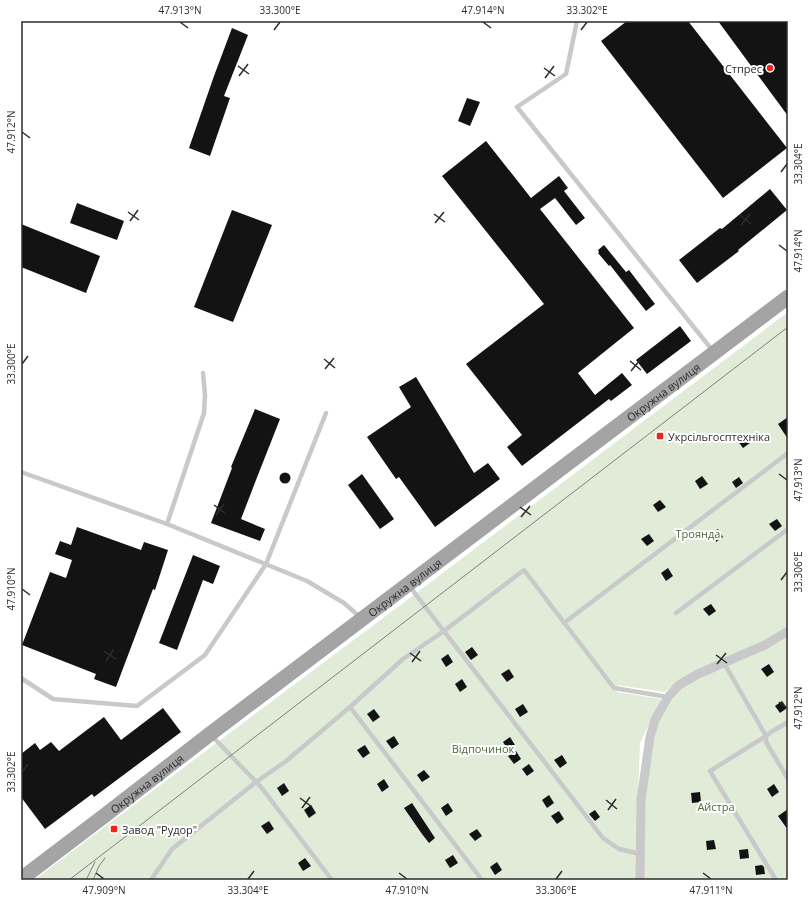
<svg xmlns="http://www.w3.org/2000/svg" width="809" height="901" font-family="'Open Sans',sans-serif">
  <style>
    .green { fill: #e0ebd8 }
    .building { fill: #131313 }
    .lines { fill: none; stroke-linecap: round; stroke-linejoin: round }
    .service { stroke: #c9c9c9; stroke-width: 4.5 }
    .minor { stroke: #c9c9c9; stroke-width: 9 }
    .primary { stroke: #a4a4a4; stroke-width: 15 }
    .tram { stroke: #818181; stroke-width: 1 }
    .ticks { fill: none; stroke: #2c2c2c; stroke-width: 1.5 }
    .poi-dot { fill: #f2221f; stroke: #fff; stroke-width: 1.5 }
    .labels { text-anchor: middle; dominant-baseline: central; stroke-width: 4; stroke-linejoin: round; paint-order: stroke }
    .poi-label { font-size: 11px; fill: #2c2c2c; stroke: #fff; text-anchor: start }
    .street-label { font-size: 11px; fill: #2c2c2c; stroke: #fff }
    .park-label { font-size: 11px; fill: #4a6a37; stroke: #fff }
    .neatline { fill: none; stroke: #2c2c2c; stroke-width: 1.5 }
    .ticks-label { font-size: 10px; text-anchor: middle; fill: #2c2c2c }
  </style>
  <rect width="100%" height="100%" fill="#fff"/>
  <g class="green">
    <path d="M788,312V627L764,642L677,683L664,692L617,685V692L661,699L640,743L638,794L636,880H34L415,594Z"/>
    <path d="M788,635V880H643L644,806L652,740L663,710L681,688L698,678Z"/>
  </g>
  <g class="building">
    <path d="M627,21H688L787,148L723,198L601,41Z"/>
    <path d="M718,21H788V116Z"/>
    <path d="M232,28L248,35L224,96L230,98L210,156L189,148L214,76Z"/>
    <path d="M467,98L480,102L470,126L458,121Z"/>
    <path d="M486,141L531,198L559,176L568,188L564,191L585,218L576,225L555,198L540,209L634,328L578,373L595,395L622,373L632,385L611,401L609,399L522,466L507,447L522,435L466,364L544,304L442,176Z"/>
    <path d="M770,189L787,210L738,250L739,251L697,283L679,260L720,228L722,229Z"/>
    <path d="M77,203L124,221L117,240L70,223Z"/>
    <path d="M232,210L272,225L233,322L194,307Z"/>
    <path d="M21,224L100,256L86,293L21,267Z"/>
    <path d="M604,245L626,272L629,270L655,304L646,311L610,265L609,266L598,253L599,252L598,250Z"/>
    <path d="M680,326L691,341L647,374L636,360Z"/>
    <path d="M416,377L474,473L488,463L500,479L435,527L399,477L396,479L367,437L411,407L399,387Z"/>
    <path d="M255,409L280,419L256,480L241,519L265,529L260,541L211,523L232,468L231,467Z"/>
    <path d="M788,417V439L778,424Z"/>
    <path d="M745,435L750,443L743,448L737,440Z"/>
    <circle cx="285" cy="478" r="5.5"/>
    <path d="M362,474L394,519L380,529L348,485Z"/>
    <path d="M702,476L708,484L700,489L695,481Z"/>
    <path d="M739,477L743,483L736,488L732,482Z"/>
    <path d="M660,500L666,507L658,512L653,505Z"/>
    <path d="M777,519L782,526L775,531L769,524Z"/>
    <path d="M77,527L141,550L144,542L168,550L155,590L153,589L116,687L94,679L96,674L22,645L50,572L66,578L72,560L55,554L60,541L71,545Z"/>
    <path d="M718,529L723,537L716,542L710,534Z"/>
    <path d="M649,534L654,541L647,546L641,539Z"/>
    <path d="M193,555L220,566L213,584L203,580L177,650L159,643Z"/>
    <path d="M668,568L673,576L666,581L661,573Z"/>
    <path d="M711,604L716,611L709,616L703,609Z"/>
    <path d="M472,647L478,655L471,660L465,652Z"/>
    <path d="M448,654L453,662L446,667L441,659Z"/>
    <path d="M769,664L774,672L767,677L761,669Z"/>
    <path d="M509,669L514,677L507,682L501,674Z"/>
    <path d="M462,679L467,687L460,692L455,684Z"/>
    <path d="M782,701L787,708L780,713L775,706Z"/>
    <path d="M523,704L528,712L520,717L515,709Z"/>
    <path d="M163,708L181,732L94,797L92,794L45,829L21,797V754L35,743L40,750L51,742L59,751L104,717L121,740Z"/>
    <path d="M374,709L380,717L373,722L367,714Z"/>
    <path d="M394,736L399,744L392,749L386,741Z"/>
    <path d="M510,737L515,745L508,750L503,742Z"/>
    <path d="M365,745L370,753L363,758L357,750Z"/>
    <path d="M516,751L521,759L514,764L508,756Z"/>
    <path d="M562,755L567,763L560,768L554,760Z"/>
    <path d="M529,764L534,771L527,776L522,769Z"/>
    <path d="M424,770L430,777L422,782L417,775Z"/>
    <path d="M384,779L389,787L382,792L377,784Z"/>
    <path d="M284,783L289,791L282,796L277,788Z"/>
    <path d="M774,784L779,792L772,797L767,789Z"/>
    <path d="M700,792L701,802L692,803L691,793Z"/>
    <path d="M549,795L554,803L547,808L542,800Z"/>
    <path d="M412,803L435,838L429,843L422,834L404,808Z"/>
    <path d="M448,803L453,811L446,816L441,808Z"/>
    <path d="M311,805L316,813L309,818L304,810Z"/>
    <path d="M788,809V830L778,816Z"/>
    <path d="M595,810L600,817L595,821L589,814Z"/>
    <path d="M559,811L564,819L557,824L551,816Z"/>
    <path d="M269,821L274,829L267,834L261,826Z"/>
    <path d="M477,829L482,836L475,841L469,834Z"/>
    <path d="M714,840L716,849L707,850L706,841Z"/>
    <path d="M748,849L749,858L740,859L739,850Z"/>
    <path d="M453,855L458,863L450,868L445,860Z"/>
    <path d="M305,858L311,866L303,871L298,863Z"/>
    <path d="M497,862L502,870L495,875L490,867Z"/>
    <path d="M762,865L764,867L765,874L756,875L755,866Z"/>
  </g>
  <g class="lines">
    <g class="service">
      <path d="M577,21L566,74L517,107L713,351"/>
      <path d="M203,373L205,395L204,413L167,524L307,581L344,603L360,617"/>
      <path d="M21,472L167,524"/>
      <path d="M410,587L603,838L619,849L640,854"/>
      <path d="M676,613L788,529"/>
      <path d="M564,623L788,453"/>
      <path d="M724,663L766,736L710,771L776,880"/>
      <path d="M21,678L53,699L137,706L205,655L266,564L326,413"/>
      <path d="M350,707L482,880"/>
      <path d="M788,722L771,732L766,736V742L788,779"/>
      <path d="M212,736L261,787L332,880"/>
      <path d="M151,880L172,849L256,782L285,762L350,707L403,659L444,631L524,570L614,688L668,697"/>
    </g>
    <path class="minor" d="M640,880L641,800L650,737L655,720L661,709L668,697L679,685L698,674L765,645L788,631"/>
    <path class="primary" id="s1" d="M21,879L104,816L210,734L788,297"/>
    <g class="tram">
      <path d="M69,880L788,327"/>
      <path d="M86,880L95,862"/>
      <path d="M93,880L99,866L105,858"/>
    </g>
  </g>
  <path class="ticks" d="M180,22L188,28M483,22L491,28M274,30L280,22M581,30L587,22M238,66L249,74M544,68L555,76M239,76L248,64M545,78L554,66M22,132L30,138M781,172L787,164M128,212L139,220M434,214L445,222M740,215L751,224M130,221L138,210M435,223L444,212M741,225L750,214M779,245L787,251M324,359L335,368M630,361L641,370M22,364L28,356M325,369L334,358M631,371L640,360M779,474L787,480M214,505L225,513M520,507L531,515M216,515L224,504M521,517L530,506M781,580L787,572M22,589L30,595M104,651L116,659M410,653L421,661M716,655L727,663M106,661L114,649M412,662L420,651M717,664L726,653M779,702L787,708M22,772L28,764M300,798L312,807M606,800L617,809M302,808L310,797M608,810L616,799M96,873L104,879M399,873L407,879M703,873L711,879M248,879L254,871M556,879L562,871"/>
  <g class="poi-dot">
    <circle cx="770" cy="68" r="4"/>
    <rect x="656" y="432" width="8" height="8" rx="2"/>
    <rect x="110" y="825" width="8" height="8" rx="2"/>
  </g>
  <g class="labels">
    <g class="poi-label">
      <text x="762" y="68" text-anchor="end">Стпрес</text>
      <text x="668" y="436">Укрсільгосптехніка</text>
      <text x="122" y="829">Завод "Рудор"</text>
    </g>
    <g class="street-label">
      <text stroke="none"><textPath href="#s1" startOffset="806">Окружна вулиця</textPath></text>
      <text stroke="none"><textPath href="#s1" startOffset="482">Окружна вулиця</textPath></text>
      <text stroke="none"><textPath href="#s1" startOffset="158">Окружна вулиця</textPath></text>
    </g>
    <g class="park-label">
      <text x="698" y="533">Троянда</text>
      <text x="483" y="748">Відпочинок</text>
      <text x="716" y="806">Айстра</text>
    </g>
  </g>
  <rect width="809" height="901" fill="none" stroke="#ffffff" stroke-width="44"/>
  <rect x="22" y="22" width="765" height="857" class="neatline"/>
  <g class="ticks-label">
    <text x="180" y="14">47.913°N</text>
    <text x="280" y="14">33.300°E</text>
    <text x="483" y="14">47.914°N</text>
    <text x="587" y="14">33.302°E</text>
    <text transform="translate(11 132) rotate(-90)" y="4">47.912°N</text>
    <text transform="translate(798 164) rotate(-90)" y="4">33.304°E</text>
    <text transform="translate(798 251) rotate(-90)" y="4">47.914°N</text>
    <text transform="translate(11 364) rotate(-90)" y="4">33.300°E</text>
    <text transform="translate(798 480) rotate(-90)" y="4">47.913°N</text>
    <text transform="translate(798 572) rotate(-90)" y="4">33.306°E</text>
    <text transform="translate(11 589) rotate(-90)" y="4">47.910°N</text>
    <text transform="translate(798 708) rotate(-90)" y="4">47.912°N</text>
    <text transform="translate(11 772) rotate(-90)" y="4">33.302°E</text>
    <text x="104" y="894">47.909°N</text>
    <text x="248" y="894">33.304°E</text>
    <text x="407" y="894">47.910°N</text>
    <text x="556" y="894">33.306°E</text>
    <text x="711" y="894">47.911°N</text>
  </g>
</svg>
